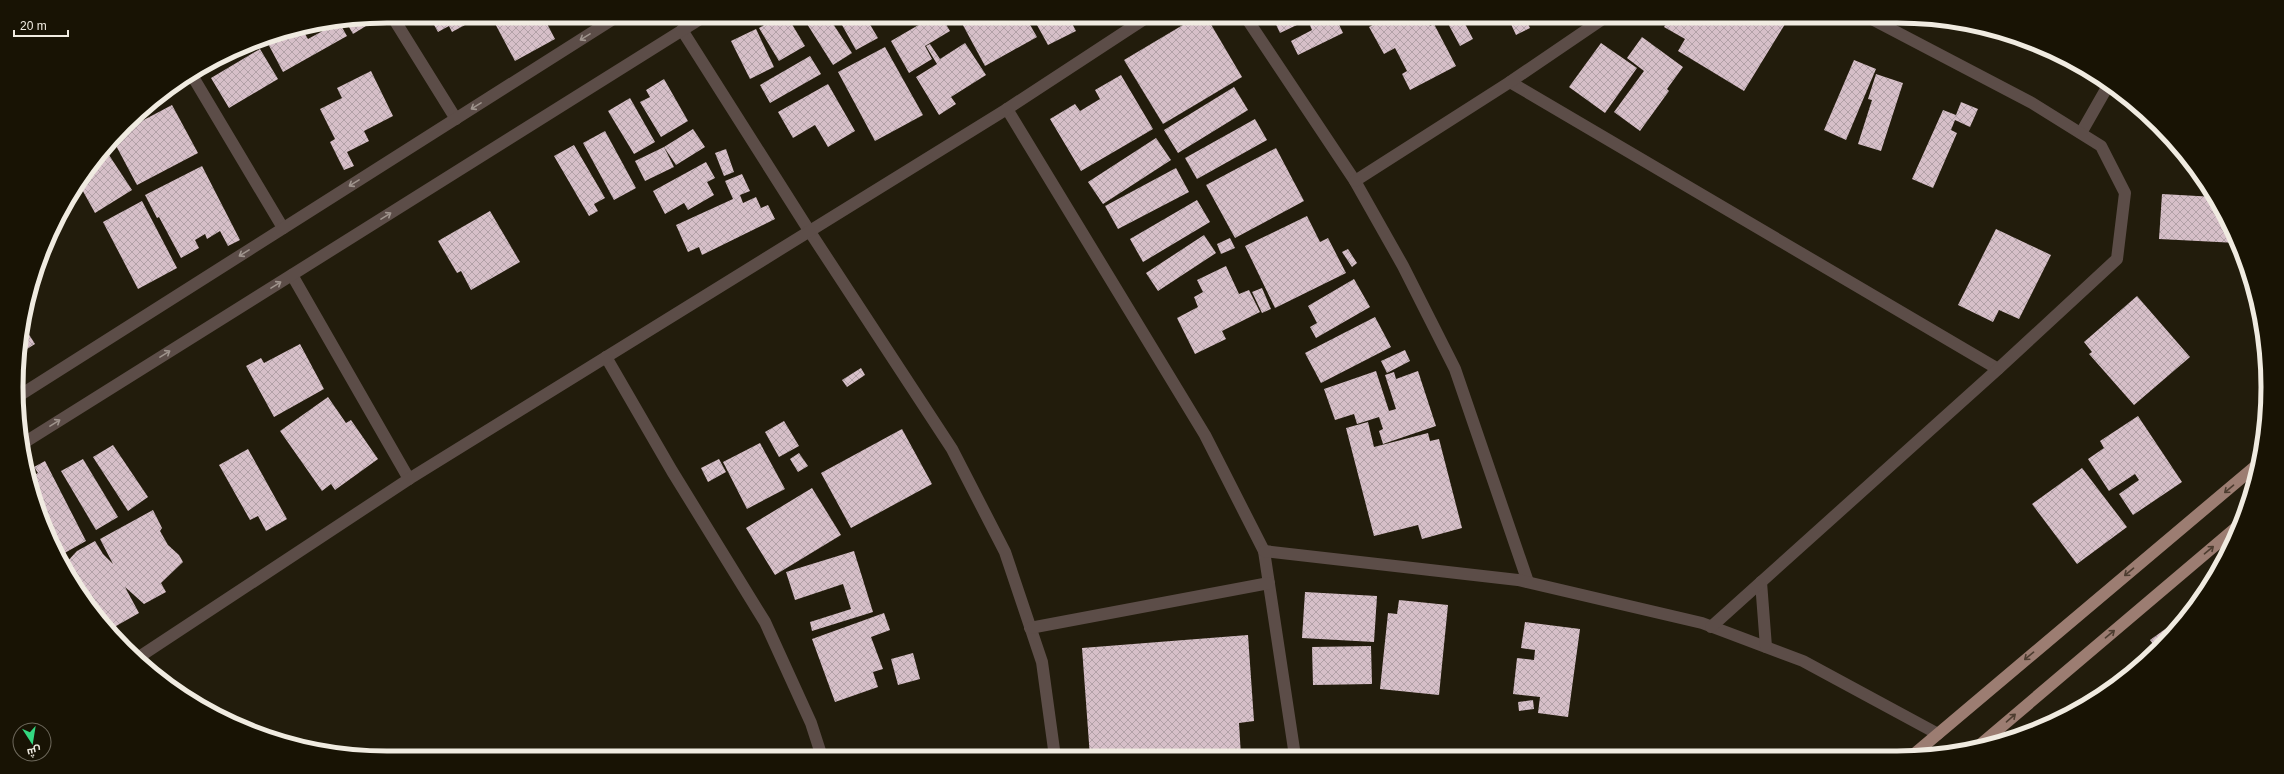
<svg xmlns="http://www.w3.org/2000/svg" width="2284" height="774" font-family="Arial,Cairo,sans-serif">
  <style>
    .building { fill: url(#building-cross-hatch) }
    .lines { fill: none; stroke-linecap: round; stroke-linejoin: round }
    .minor { stroke: #5c4d48; stroke-width: 12 }
    .major { stroke: #9c7d72; stroke-width: 12 }
    .oneway { stroke: #9f948d }
    .oneway2 { stroke: #4d3d30 }
    .rim { fill: none; stroke: #f0ebe1; stroke-width: 5 }
  </style>
  <defs>
    <pattern id="building-cross-hatch" width="8" height="8" patternUnits="userSpaceOnUse"><rect width="8" height="8" fill="#d6bfc8"/><path d="M0 0l8 8M0 8l8-8" fill="none" stroke="#b2a1a7"/></pattern>
  </defs>
  <rect width="100%" height="100%" fill="#221c0c"/>
  <g class="building">
    <path d="M429,16H475L476,19L452,32L449,26L438,32Z"/>
    <path d="M491,16H543L555,39L515,61Z"/>
    <path d="M780,16H787L805,46L779,61L759,28Z"/>
    <path d="M802,16H828L852,53L833,65Z"/>
    <path d="M837,16H865L878,38L856,50Z"/>
    <path d="M934,16H941L950,31L925,46L932,59L909,73L891,41Z"/>
    <path d="M958,16H1025L1037,37L985,66Z"/>
    <path d="M1032,16H1068L1076,31L1048,45Z"/>
    <path d="M1198,16H1206L1242,77L1163,124L1124,60Z"/>
    <path d="M1272,16H1295L1299,24L1280,33Z"/>
    <path d="M1306,16H1335L1343,33L1298,55L1291,41L1312,30Z"/>
    <path d="M1389,16H1425L1430,26L1434,24L1456,66L1410,90L1402,74L1407,71L1395,48L1384,54L1369,27Z"/>
    <path d="M1444,16H1471L1463,20L1473,39L1460,46Z"/>
    <path d="M1524,16L1530,28L1516,35L1510,22Z"/>
    <path d="M1671,16H1790L1744,91L1678,51L1685,39L1664,27Z"/>
    <path d="M361,19L366,26L353,34L345,20Z"/>
    <path d="M327,22L305,34L308,39L339,22L347,36L283,72L265,38L315,23Z"/>
    <path d="M756,29L774,67L750,79L731,41Z"/>
    <path d="M1642,37L1683,67L1667,89L1669,91L1640,131L1614,112L1644,71L1627,58Z"/>
    <path d="M965,43L986,75L951,97L956,104L939,115L916,77L937,64L926,46L930,44L940,59Z"/>
    <path d="M1601,43L1637,68L1605,113L1569,87Z"/>
    <path d="M885,47L923,115L875,141L838,72Z"/>
    <path d="M260,49L278,79L229,108L211,78Z"/>
    <path d="M810,56L821,74L770,103L760,85Z"/>
    <path d="M1854,60L1876,69L1846,140L1824,130Z"/>
    <path d="M371,71L393,116L364,131L369,141L347,152L354,166L344,170L330,142L335,139L320,109L342,98L337,88Z"/>
    <path d="M1876,74L1903,83L1881,151L1858,144L1872,100L1868,99Z"/>
    <path d="M1121,75L1153,129L1081,171L1050,119L1075,104L1080,111L1100,99L1095,90Z"/>
    <path d="M664,79L688,121L661,137L640,102L650,97L646,90Z"/>
    <path d="M828,84L855,131L828,147L815,125L793,138L778,112Z"/>
    <path d="M1234,87L1248,110L1178,153L1164,130Z"/>
    <path d="M630,98L655,142L634,154L608,111Z"/>
    <path d="M1961,102L1978,109L1970,127L1955,120L1951,130L1957,133L1933,188L1912,179L1943,110L1956,115Z"/>
    <path d="M172,105L198,153L137,185L113,140L119,133Z"/>
    <path d="M1255,119L1267,140L1197,179L1185,158Z"/>
    <path d="M693,129L705,147L676,165L664,147Z"/>
    <path d="M605,131L636,188L614,200L583,143Z"/>
    <path d="M1156,138L1171,160L1103,204L1088,182Z"/>
    <path d="M574,145L605,198L594,204L598,211L589,216L554,156Z"/>
    <path d="M664,147L674,167L645,181L635,161Z"/>
    <path d="M1276,148L1304,201L1235,238L1206,185Z"/>
    <path d="M726,149L734,172L724,176L715,153Z"/>
    <path d="M107,152L132,190L95,213L79,184L93,161Z"/>
    <path d="M706,162L715,178L707,182L714,195L688,210L684,203L665,214L653,191Z"/>
    <path d="M202,166L240,240L228,246L220,231L207,239L205,234L195,240L199,248L181,258L159,217L157,218L145,195Z"/>
    <path d="M1176,168L1189,192L1118,229L1105,206Z"/>
    <path d="M742,174L750,191L740,195L743,203L756,197L761,208L768,205L775,219L702,255L699,247L688,252L676,225L733,199L725,181Z"/>
    <path d="M2162,194L2215,197L2237,243L2159,239Z"/>
    <path d="M1197,200L1210,222L1143,262L1130,239Z"/>
    <path d="M142,201L177,268L138,289L103,222Z"/>
    <path d="M490,211L520,262L471,290L461,271L457,273L438,241Z"/>
    <path d="M1307,216L1320,242L1328,238L1346,273L1275,308L1245,246Z"/>
    <path d="M1996,229L2051,255L2019,319L1999,310L1993,322L1958,305Z"/>
    <path d="M1204,235L1216,253L1158,291L1146,273Z"/>
    <path d="M1230,238L1235,248L1221,254L1217,244Z"/>
    <path d="M1348,249L1357,263L1352,267L1342,252Z"/>
    <path d="M1226,266L1239,294L1249,290L1260,312L1222,331L1226,339L1195,354L1177,318L1198,307L1194,297L1203,292L1197,280Z"/>
    <path d="M1354,279L1370,307L1316,338L1310,327L1317,323L1308,306Z"/>
    <path d="M1262,288L1271,309L1262,313L1252,292Z"/>
    <path d="M2137,296L2190,357L2134,405L2089,354L2092,352L2084,342Z"/>
    <path d="M1375,317L1391,347L1321,383L1305,353Z"/>
    <path d="M23,325L35,344L19,354V339Z"/>
    <path d="M300,344L324,389L274,417L246,366L261,358L264,363Z"/>
    <path d="M1405,350L1410,361L1387,373L1381,361Z"/>
    <path d="M861,368L865,375L847,387L842,380Z"/>
    <path d="M1376,371L1389,411L1396,409L1385,375L1394,372L1396,379L1418,371L1436,426L1383,444L1379,431L1383,429L1379,417L1357,424L1354,414L1335,420L1324,389Z"/>
    <path d="M328,397L346,423L351,420L378,459L335,490L331,484L322,491L280,431Z"/>
    <path d="M2138,416L2182,482L2133,515L2119,494L2139,480L2135,474L2109,491L2088,459L2104,448L2100,441Z"/>
    <path d="M784,421L799,446L779,457L765,432Z"/>
    <path d="M1368,422L1374,447L1428,433L1430,441L1439,439L1462,528L1422,539L1418,525L1374,536L1346,428Z"/>
    <path d="M902,429L932,484L851,528L821,473Z"/>
    <path d="M760,443L785,489L747,509L723,462Z"/>
    <path d="M113,445L148,497L128,511L93,457Z"/>
    <path d="M248,449L287,519L266,531L258,516L250,520L219,465Z"/>
    <path d="M799,453L808,466L798,472L790,459Z"/>
    <path d="M83,459L118,517L96,530L61,471Z"/>
    <path d="M719,459L726,472L708,482L701,468Z"/>
    <path d="M45,461L86,541L61,555L29,483L28,478L38,473L34,467Z"/>
    <path d="M2082,468L2127,527L2077,564L2032,504Z"/>
    <path d="M812,488L841,535L775,575L746,528Z"/>
    <path d="M153,510L162,528L160,531L168,545L179,555L183,562L161,583L166,592L144,604L125,587L139,613L109,630L79,593L65,564L77,551L95,541L103,554L113,564L100,539Z"/>
    <path d="M854,551L873,612L812,631L810,622L851,609L843,584L795,600L786,572Z"/>
    <path d="M1305,592L1377,596L1374,642L1302,638Z"/>
    <path d="M1399,600L1448,605L1439,695L1380,689L1388,613L1397,614Z"/>
    <path d="M884,613L890,630L871,637L883,669L873,672L878,687L835,702L812,639Z"/>
    <path d="M1525,622L1580,629L1568,717L1538,713L1540,697L1513,694L1517,658L1534,660L1535,650L1521,648Z"/>
    <path d="M2168,627L2171,630L2156,648L2150,640Z"/>
    <path d="M1248,635L1254,721L1239,723L1241,756L1090,757L1082,648Z"/>
    <path d="M1371,646L1372,684L1313,685L1312,647Z"/>
    <path d="M913,653L920,679L898,685L891,659Z"/>
    <path d="M2147,656L2149,657L2142,666L2105,691L2103,688Z"/>
    <path d="M1533,700L1534,709L1519,711L1518,702Z"/>
  </g>
  <g class="lines">
    <g class="minor">
      <path d="M392,16L456,119"/>
      <path d="M1245,16L1355,181L1403,266L1455,369L1528,582"/>
      <path d="M682,30L810,232L952,449L1005,552L1042,662L1055,757"/>
      <path d="M193,77L283,228"/>
      <path d="M1510,82L1998,369"/>
      <path d="M1007,109L1205,435L1264,551L1295,756"/>
      <path d="M2081,133L2109,84"/>
      <path d="M1355,181L1510,82L1607,16"/>
      <path d="M292,275L409,479"/>
      <path d="M606,357L672,471L765,622L811,723L822,757"/>
      <path d="M17,397L618,16"/>
      <path d="M22,444L705,16"/>
      <path d="M1264,551L1518,580L1702,623L1803,661L1938,734"/>
      <path d="M1761,582L1766,647"/>
      <path d="M1711,627L1998,369L2117,259L2125,193L2101,146L2032,103L1866,16"/>
      <path d="M1030,628L1269,583"/>
      <path d="M136,659L409,479L1007,109L1149,16"/>
    </g>
    <g class="major">
      <path d="M1981,744L2238,526"/>
      <path d="M1913,755L2258,464"/>
    </g>
  </g>
  <defs><path id="oneway-shaft" d="M-6 0H5M1.5-3L5.5 0L1.5 3" fill="none" stroke-width="1.6" stroke-linecap="round" stroke-linejoin="round"/></defs>
  <g class="oneway">
    <use href="#oneway-shaft" transform="translate(585 37) rotate(148)"/>
    <use href="#oneway-shaft" transform="translate(476 106) rotate(148)"/>
    <use href="#oneway-shaft" transform="translate(354 183) rotate(148)"/>
    <use href="#oneway-shaft" transform="translate(386 216) rotate(-32)"/>
    <use href="#oneway-shaft" transform="translate(244 253) rotate(148)"/>
    <use href="#oneway-shaft" transform="translate(276 285) rotate(-32)"/>
    <use href="#oneway-shaft" transform="translate(165 354) rotate(-32)"/>
    <use href="#oneway-shaft" transform="translate(55 423) rotate(-32)"/>
  </g>
  <g class="oneway2">
    <use href="#oneway-shaft" transform="translate(2229 489) rotate(140)"/>
    <use href="#oneway-shaft" transform="translate(2209 550) rotate(-40)"/>
    <use href="#oneway-shaft" transform="translate(2129 572) rotate(140)"/>
    <use href="#oneway-shaft" transform="translate(2110 634) rotate(-40)"/>
    <use href="#oneway-shaft" transform="translate(2029 656) rotate(140)"/>
    <use href="#oneway-shaft" transform="translate(2011 718) rotate(-41)"/>
  </g>
  <path d="M0 0H2284V774H0ZM387 23H1897A364 364 0 0 1 2261 387V387A364 364 0 0 1 1897 751H387A364 364 0 0 1 23 387V387A364 364 0 0 1 387 23Z" fill="#181304" fill-rule="evenodd"/>
  <path class="rim" d="M387 23H1897A364 364 0 0 1 2261 387V387A364 364 0 0 1 1897 751H387A364 364 0 0 1 23 387V387A364 364 0 0 1 387 23Z"/>
  <g transform="translate(32 742) rotate(168)"><circle r="19" fill="#181304" stroke="#6e695c"/>
  <path d="M0-3L7 15L0 10L-7 15Z" fill="#34d881"/>
  <text y="-6" font-size="11" font-weight="bold" text-anchor="middle" fill="#f0ebe1">ش</text>
  </g>
  <path d="M14 30v6h54v-6" fill="none" stroke="#f0ebe1" stroke-width="2"/>
  <text x="20" y="30" font-size="12" fill="#f0ebe1" stroke="#181304" stroke-width="3" paint-order="stroke">20 m</text>
</svg>
